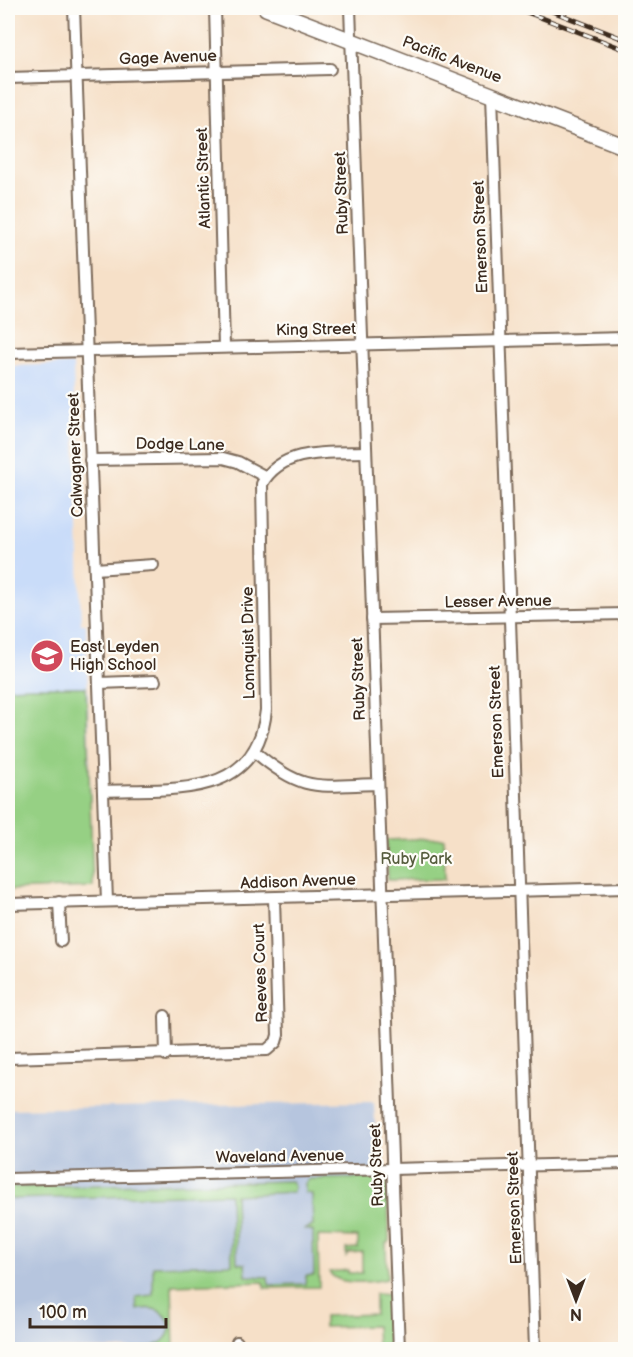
<svg xmlns="http://www.w3.org/2000/svg" width="633" height="1357" font-family="'Balsamiq Sans',sans-serif">
  <style>
    .built { fill: #c9dcf9 }
    .industrial { fill: #b6c5de }
    .green { fill: #96d084; stroke: #687d51; stroke-width: 1.5 }
    .lines { fill: none; stroke-linecap: round; stroke-linejoin: round }
    .street-casing { stroke: #7c6a5a; stroke-width: 14 }
    .secondary-casing { stroke: #7c6a5a; stroke-width: 18 }
    .street { stroke: #fff; stroke-width: 10 }
    .secondary { stroke: #fff; stroke-width: 15 }
    .rail-casing { stroke: #3b2a1e; stroke-width: 5 }
    .rail { stroke: #fdfcf7; stroke-width: 3; stroke-dasharray: 9; stroke-linecap: butt }
    .labels { text-anchor: middle; dominant-baseline: central; stroke-width: 4.5; stroke-linejoin: round; paint-order: stroke }
    .street-label { font-size: 16px; fill: #3b2a1e; stroke: #fdfcf7 }
    .poi-label { font-size: 16px; fill: #3b2a1e; stroke: #fdfcf7; text-anchor: start }
    .park-label { font-size: 16px; fill: #565c3d; stroke: #fdfcf7 }
  </style>
  <rect width="100%" height="100%" fill="#fdfcf7"/>
  <filter id="ink" filterUnits="userSpaceOnUse"><feTurbulence type="fractalNoise" baseFrequency=".0167" numOctaves="2"/><feDisplacementMap in="SourceGraphic" scale="12" xChannelSelector="R" yChannelSelector="G"/><feConvolveMatrix kernelMatrix="1 2 1 2 8 2 1 2 1" color-interpolation-filters="sRGB"/></filter>
  <filter id="wash" filterUnits="userSpaceOnUse"><feTurbulence type="fractalNoise" baseFrequency=".008" numOctaves="4" result="noise"/><feDisplacementMap in="SourceGraphic" scale="24" xChannelSelector="R" yChannelSelector="G"/><feGaussianBlur stdDeviation="1.35" result="paint"/><feColorMatrix in="noise" values="0 0 0 0 0 0 0 0 0 0 0 0 0 0 0 0 0 1.4 0 .05"/><feComposite in="paint" operator="in"/></filter>
  <g filter="url(#wash)">
    <rect width="100%" height="100%" fill="#f6e0c8"/>
    <path class="built" d="M73,364L81,624H86L93,887L8,890V366Z"/>
    <path class="industrial" d="M374,1102L381,1236L318,1237L319,1287L265,1288L264,1282L172,1285L174,1349H8V1109Z"/>
    <g class="green">
      <path d="M31,687H86L93,887L8,890V688Z"/>
      <path d="M444,838L445,879L388,880L386,840Z"/>
      <path d="M383,1178L388,1185L389,1242L386,1243L387,1279C371,1282 339,1287 329,1272L348,1270V1273H362V1252L348,1253L346,1256V1249L358,1248V1237L318,1236L319,1287L265,1288L264,1282L172,1285L174,1349H136C186,1348 176,1300 137,1310L136,1297L153,1295V1266L232,1264L230,1194L8,1199V1187L291,1181L294,1185L293,1192L235,1195L237,1263L245,1264L246,1276L268,1277L269,1285L305,1284L306,1276L314,1275L313,1231L305,1229L313,1226L312,1194L305,1193V1183L310,1179Z"/>
      <path d="M375,1294L392,1295L393,1344L377,1346L376,1326L324,1327V1316L375,1314Z"/>
    </g>
  </g>
  <g filter="url(#ink)">
    <g class="lines">
      <defs>
        <g id="street">
          <path d="M74,8L107,901"/>
          <path d="M215,8L224,347"/>
          <path d="M350,8L399,1350"/>
          <path d="M8,78L330,69"/>
          <path d="M492,94L535,1350"/>
          <path d="M8,353L626,338"/>
          <path d="M90,460L223,458L238,462L266,477"/>
          <path d="M95,569L153,565"/>
          <path d="M372,619L626,614"/>
          <path d="M99,683L155,681"/>
          <path d="M255,752C303,793 317,786 377,784"/>
          <path d="M103,791C171,788 257,801 266,710L262,484C282,447 331,453 366,452"/>
          <path d="M59,902L61,941"/>
          <path d="M8,904L626,888"/>
          <path d="M165,1016L166,1055"/>
          <path d="M8,1058L267,1050L276,1042L278,1035L274,898"/>
          <path d="M8,1179L626,1163"/>
          <path d="M237,1342L238,1350"/>
        </g>
        <path id="secondary" d="M266,8L626,147"/>
      </defs>
      <use href="#street" class="street-casing"/>
      <use href="#secondary" class="secondary-casing"/>
      <use href="#street" class="street"/>
      <use href="#secondary" class="secondary"/>
      <defs>
        <g id="rail">
          <path d="M516,8L626,50"/>
          <path d="M544,8L626,40"/>
        </g>
      </defs>
      <use href="#rail" class="rail-casing"/>
      <use href="#rail" class="rail"/>
    </g>
  </g>
  <defs>
    <symbol id="school-disc" viewBox="-11 -11 22 22"><circle r="9.5" fill="#d1495b" stroke="#fdfcf7"/><path d="M0-5L7-2L0 1L-7-2ZM-4 1L0 2.5L4 1V4Q0 6-4 4Z" fill="#fff"/></symbol>
  </defs>
  <g fill-rule="evenodd">
    <use href="#school-disc" x="28" y="637" width="38" height="38"/>
  </g>
  <g class="labels">
    <g class="street-label">
      <text transform="translate(168 58) rotate(-2)">Gage Avenue</text>
      <text transform="translate(452 60) rotate(21)">Pacific Avenue</text>
      <text transform="translate(204 178) rotate(-92)">Atlantic Street</text>
      <text transform="translate(342 193) rotate(-92)">Ruby Street</text>
      <text transform="translate(481 237) rotate(-92)">Emerson Street</text>
      <text transform="translate(316 330) rotate(-1)">King Street</text>
      <text transform="translate(180 445) rotate(1)">Dodge Lane</text>
      <text transform="translate(76 455) rotate(-92)">Calwagner Street</text>
      <text transform="translate(498 602) rotate(-1)">Lesser Avenue</text>
      <text transform="translate(249 643) rotate(-91)">Lonnquist Drive</text>
      <text transform="translate(359 679) rotate(-92)">Ruby Street</text>
      <text transform="translate(497 722) rotate(-92)">Emerson Street</text>
      <text transform="translate(298 882) rotate(-2)">Addison Avenue</text>
      <text transform="translate(261 973) rotate(-92)">Reeves Court</text>
      <text transform="translate(280 1157) rotate(-1)">Waveland Avenue</text>
      <text transform="translate(377 1165) rotate(-92)">Ruby Street</text>
      <text transform="translate(515 1208) rotate(-92)">Emerson Street</text>
    </g>
    <g class="poi-label">
      <text x="70" y="647">East Leyden<tspan x="70" dy="18">High School</tspan></text>
    </g>
    <g class="park-label">
      <text x="416" y="859">Ruby Park</text>
    </g>
  </g>
  <rect width="633" height="1357" fill="none" stroke="#fdfcf7" stroke-width="30"/>
  <g transform="translate(576 1300) rotate(180)" stroke="#fdfcf7" stroke-width="4.5" paint-order="stroke">
  <path d="M0-4.5L10 22L0 15L-10 22Z" fill="#3b2a1e"/>
  <text y="-9" font-size="16" font-weight="bold" text-anchor="middle" fill="#3b2a1e">N</text>
  </g>
  <path d="M30 1318v9h136v-9" fill="none" stroke="#3b2a1e" stroke-width="3"/>
  <text x="39" y="1318" font-size="18" fill="#3b2a1e" stroke="#fdfcf7" stroke-width="4.5" paint-order="stroke">100 m</text>
</svg>
